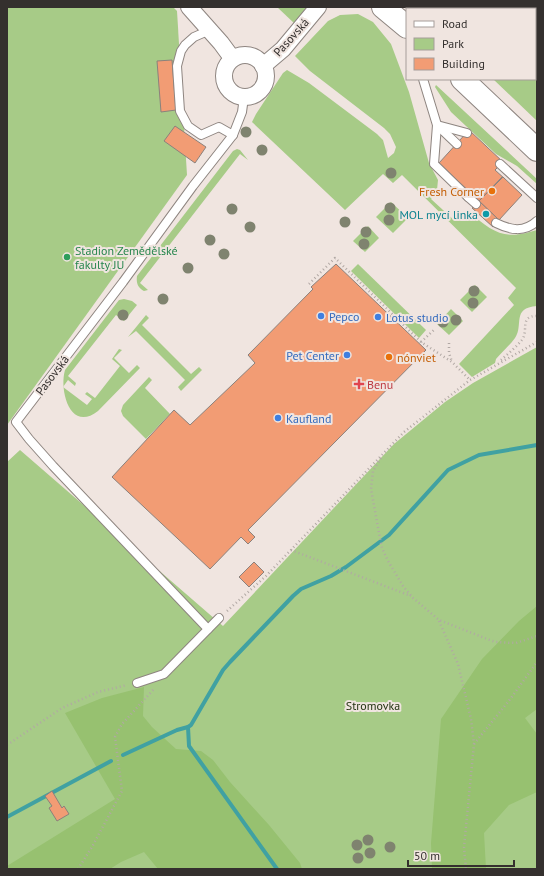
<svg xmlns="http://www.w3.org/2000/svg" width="544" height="876" font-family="'PT Sans',sans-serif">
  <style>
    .green { fill: #a7cb87 }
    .forest { fill: #97c170 }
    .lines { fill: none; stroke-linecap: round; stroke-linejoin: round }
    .stream { stroke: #40a1a2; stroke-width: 4 }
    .building { fill: #f29c74; stroke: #8b817c }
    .lane-casing { stroke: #8e8580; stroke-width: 10 }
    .street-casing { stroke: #8e8580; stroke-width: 18 }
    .secondary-casing { stroke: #8e8580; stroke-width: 24 }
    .path { stroke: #b1a8a4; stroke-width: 2.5; stroke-dasharray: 1 3; stroke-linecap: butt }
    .lane { stroke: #fff; stroke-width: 8 }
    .street { stroke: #fff; stroke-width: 16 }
    .secondary { stroke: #fff; stroke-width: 22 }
    .tree { fill: #7f836f }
    .food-dot { fill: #e8710a; stroke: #f0e5e0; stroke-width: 1.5 }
    .culture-dot { fill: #0f9aa8; stroke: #f0e5e0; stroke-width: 1.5 }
    .leisure-dot { fill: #2e9e5b; stroke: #f0e5e0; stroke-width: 1.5 }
    .shop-dot { fill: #3f7fe0; stroke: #f0e5e0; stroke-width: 1.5 }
    .health-dot { fill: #e0444e; stroke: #f0e5e0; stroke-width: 1.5 }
    .labels { text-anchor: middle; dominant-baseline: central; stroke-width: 4; stroke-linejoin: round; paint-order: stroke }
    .street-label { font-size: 12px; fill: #34302e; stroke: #f0e5e0 }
    .food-label { font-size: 12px; fill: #c56008; stroke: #f0e5e0; text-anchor: end }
    .culture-label { font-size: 12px; fill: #0d838f; stroke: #f0e5e0; text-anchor: end }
    .leisure-label { font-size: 12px; fill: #27864d; stroke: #f0e5e0; text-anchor: start }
    .shop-label { font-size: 12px; fill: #366cbe; stroke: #f0e5e0; text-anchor: start }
    .health-label { font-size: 12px; fill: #be3a42; stroke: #f0e5e0; text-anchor: start }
    .park-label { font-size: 12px; fill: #233312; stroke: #f0e5e0 }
  </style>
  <rect width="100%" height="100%" fill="#f0e5e0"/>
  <g class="green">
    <path d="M7,7H173L177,11L187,175L7,425Z"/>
    <path d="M277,7H307L295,24Z"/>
    <path d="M414,7H537V121L493,79H535V9H416Z"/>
    <path d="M358,14L373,22L391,44L409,92L429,163L438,180L437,190L431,199L455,221L467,211C494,232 502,241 537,230V306C511,308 524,325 515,338C510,345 502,352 496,359L495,363L472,377L459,364L514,305L508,298L516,288L402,175L393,183L383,174L345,210L252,122L256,114L283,73L287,70L309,83L377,134L383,140L388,158L394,153L396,147L390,134L384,128L310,71L295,56L328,21L340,15Z"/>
    <path d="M436,85L537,179V184L517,166L496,154L451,112L435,87Z"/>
    <path d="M237,149L240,150L248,160L240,154L140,283L148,290L144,291C138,288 136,283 137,276L233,151Z"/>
    <path d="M391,202L408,218L393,233L376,217Z"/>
    <path d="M368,226L379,238L365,252L353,241Z"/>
    <path d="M358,264L426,330L419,338L351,271Z"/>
    <path d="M475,285L487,297L472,312L460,300Z"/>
    <path d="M124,299L132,301L137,305L124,321L116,315L68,376L76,383L75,386L68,380L63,387L87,405L92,399L85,394L87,392L95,398L120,366L112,359L119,349L122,350L114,358L129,373L137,365L140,368L98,411C70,433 59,390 65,370L119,300Z"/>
    <path d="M451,309L463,321L449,335L437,324Z"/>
    <path d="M146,315L149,318L142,325L191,374L199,367L202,370L181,391L178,387L185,380L136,331L128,337Z"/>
    <path d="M537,347V869H7V462L20,450L223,626L394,444L445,402L473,383Z"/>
    <path d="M149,377L152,380L145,388L170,414L146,439L123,416L121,411L123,405Z"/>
  </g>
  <g class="forest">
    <path d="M414,7H508L506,9H416Z"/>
    <path d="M537,606V709L525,718L537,734V792L509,805L484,833L486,869H432L431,843L441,719L482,659L519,621Z"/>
    <path d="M144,687L143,716L152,727L176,749L201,751L213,760L230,782L269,825L300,863L302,869H158L144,852L121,862L110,869H7V866L115,799L65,713L102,698Z"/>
  </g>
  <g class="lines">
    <g class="stream">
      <path d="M188,727L189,746L277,869"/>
      <path d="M123,755L177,730L188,727L191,725L223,670L230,662L293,596L301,589L331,576L346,567L389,535L448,470L479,455L537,445"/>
      <path d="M7,817L111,761"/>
    </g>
  </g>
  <g class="building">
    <path d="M172,60L176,110L161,112L157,61Z"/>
    <path d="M175,126L206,147L195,163L164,141Z"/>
    <path d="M469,130L503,162L495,170L505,179L502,177L479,201L439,163Z"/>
    <path d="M503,177L522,195L499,220L479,201Z"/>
    <path d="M479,201L499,220L493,227L472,208Z"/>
    <path d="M336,264L426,350L248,530L255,537L248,544L241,537L210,569L112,477L174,410L190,425L255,363L248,355L313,289L311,287Z"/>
    <path d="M254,562L264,572L249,587L239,577Z"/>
    <path d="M52,791L62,808L64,806L69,814L57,821L49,808L52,806L45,796Z"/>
  </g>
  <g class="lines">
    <defs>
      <g id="lane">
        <path d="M210,30L194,37L185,45L181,51L177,66L180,111L188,126L201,135L219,127L233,135"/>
        <path d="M423,79L437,125L457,144"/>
        <path d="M467,133L437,125L434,164L468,197L472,194"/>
        <path d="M500,164L537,198"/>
        <path d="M468,197L476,204"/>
        <path d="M496,223C510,230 524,233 537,221"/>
        <path d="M208,629L53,466L29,439L16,422L123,282L193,186L233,135L242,112L244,97"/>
        <path d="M137,683L164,674L219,618"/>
      </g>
      <g id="street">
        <path d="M189,7L221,43L232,58"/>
        <circle cx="245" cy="76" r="21"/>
        <path d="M263,66L283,49L318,7"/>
      </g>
      <g id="secondary">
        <path d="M383,7L407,27"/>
        <path d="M462,79L537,150"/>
      </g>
    </defs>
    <use href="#lane" class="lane-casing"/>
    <use href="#street" class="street-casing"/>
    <use href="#secondary" class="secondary-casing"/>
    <g class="path">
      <path d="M309,284L335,258L421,342L452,362L470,380"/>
      <path d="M421,342L435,329"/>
      <path d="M449,343V353L452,362"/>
      <path d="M501,360C508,354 516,347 522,340C529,330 519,316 537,316"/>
      <path d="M381,458L373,471L371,489L379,533L382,548L388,561L403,586L412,597L439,620L495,642L516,643L537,636"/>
      <path d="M291,550L411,596"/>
      <path d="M227,611L266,576L404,432L470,380L537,342"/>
      <path d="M439,621L458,664L471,719L474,744L464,847L466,869"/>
      <path d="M474,744L508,702L537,662"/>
      <path d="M7,745L62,708L98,692L127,685"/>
      <path d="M78,869L92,847L122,791L115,737L122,724L154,689"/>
    </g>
    <use href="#lane" class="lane"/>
    <use href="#street" class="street"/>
    <use href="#secondary" class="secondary"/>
  </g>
  <g class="tree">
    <circle cx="246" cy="132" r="5.5"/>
    <circle cx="262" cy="150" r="5.5"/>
    <circle cx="391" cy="173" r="5.5"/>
    <circle cx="390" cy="208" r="5.5"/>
    <circle cx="232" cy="209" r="5.5"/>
    <circle cx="389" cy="220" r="5.5"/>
    <circle cx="345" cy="222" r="5.5"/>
    <circle cx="250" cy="227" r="5.5"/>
    <circle cx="366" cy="232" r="5.5"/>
    <circle cx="210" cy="240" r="5.5"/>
    <circle cx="364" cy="244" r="5.5"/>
    <circle cx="224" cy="254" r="5.5"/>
    <circle cx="188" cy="268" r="5.5"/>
    <circle cx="474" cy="291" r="5.5"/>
    <circle cx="163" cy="299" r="5.5"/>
    <circle cx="473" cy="303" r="5.5"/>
    <circle cx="123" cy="315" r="5.5"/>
    <circle cx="456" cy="320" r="5.5"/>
    <circle cx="443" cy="322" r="5.5"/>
    <circle cx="368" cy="840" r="5.5"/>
    <circle cx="357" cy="845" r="5.5"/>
    <circle cx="390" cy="847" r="5.5"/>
    <circle cx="370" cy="853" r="5.5"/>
    <circle cx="358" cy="858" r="5.5"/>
  </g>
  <g class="food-dot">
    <circle cx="492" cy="191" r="4"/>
    <circle cx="389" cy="357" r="4"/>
  </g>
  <circle class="culture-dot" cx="486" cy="214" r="4"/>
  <circle class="leisure-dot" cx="67" cy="257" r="4"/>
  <g class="shop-dot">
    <circle cx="321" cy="316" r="4"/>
    <circle cx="378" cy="317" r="4"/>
    <circle cx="347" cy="355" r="4"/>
    <circle cx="278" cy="418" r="4"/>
  </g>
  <path class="health-dot" d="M357 378h4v4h4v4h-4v4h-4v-4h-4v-4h4z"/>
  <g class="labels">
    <g class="street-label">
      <text transform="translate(291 37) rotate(-48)">Pasovská</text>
      <text transform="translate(52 375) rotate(-53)">Pasovská</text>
    </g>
    <g class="food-label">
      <text x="484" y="191">Fresh Corner</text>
      <text x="397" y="357" text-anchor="start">nónviet</text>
    </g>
    <g class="culture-label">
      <text x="478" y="214">MOL mycí linka</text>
    </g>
    <g class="leisure-label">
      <text x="75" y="250">Stadion Zemědělské<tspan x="75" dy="14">fakulty JU</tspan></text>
    </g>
    <g class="shop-label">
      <text x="329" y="316">Pepco</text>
      <text x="386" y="317">Lotus studio</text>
      <text x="339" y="355" text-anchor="end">Pet Center</text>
      <text x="286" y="418">Kaufland</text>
    </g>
    <g class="health-label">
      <text x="367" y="384">Benu</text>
    </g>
    <g class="park-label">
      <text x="373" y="705">Stromovka</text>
    </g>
  </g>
  <rect width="544" height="876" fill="none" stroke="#34302e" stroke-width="16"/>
  <rect x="406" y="8" width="130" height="72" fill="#f0e5e0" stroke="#a59d99"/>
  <rect x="414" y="21" width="20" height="6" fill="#ffffff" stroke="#a59d99"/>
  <text x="442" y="28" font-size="12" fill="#34302e">Road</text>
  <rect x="414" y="38" width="20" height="12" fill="#a7cb87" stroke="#a59d99"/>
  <text x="442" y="48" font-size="12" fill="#34302e">Park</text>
  <rect x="414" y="58" width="20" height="12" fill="#f29c74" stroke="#a59d99"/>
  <text x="442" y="68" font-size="12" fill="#34302e">Building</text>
  <path d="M408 860v6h106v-6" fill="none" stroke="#34302e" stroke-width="2"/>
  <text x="414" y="860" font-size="12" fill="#34302e" stroke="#f0e5e0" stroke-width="3" paint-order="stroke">50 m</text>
</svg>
